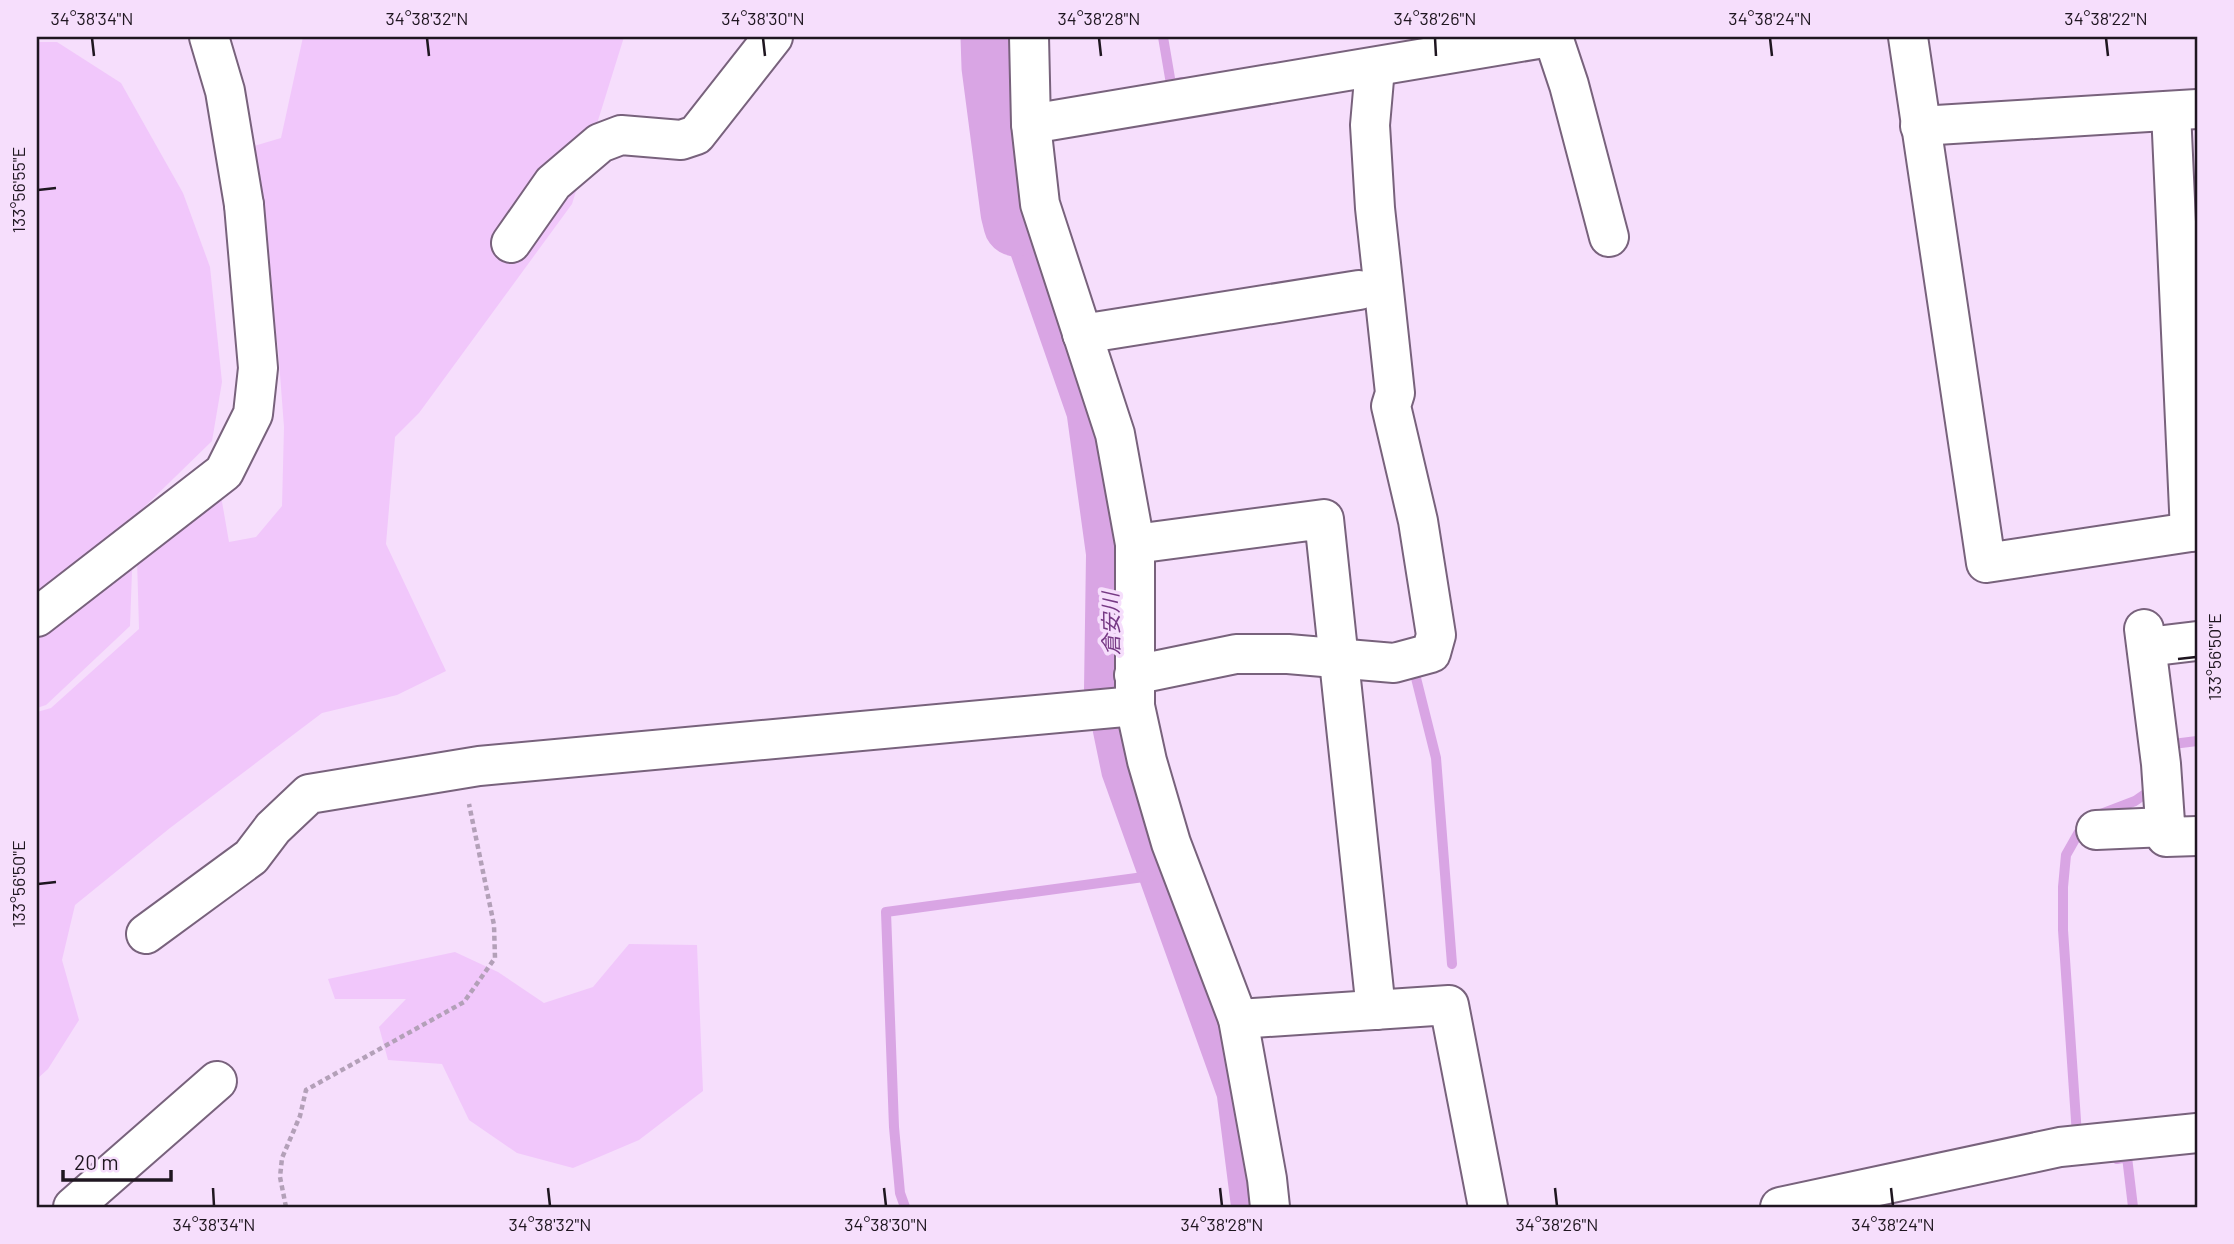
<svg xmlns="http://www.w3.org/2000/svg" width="2234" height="1244" font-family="Barlow,'Noto Sans JP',sans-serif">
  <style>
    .green { fill: #f1c7fb }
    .water { fill: #d9a5e4 }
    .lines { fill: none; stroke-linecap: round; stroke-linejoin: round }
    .stream { stroke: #d9a5e4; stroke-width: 10 }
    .river { stroke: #d9a5e4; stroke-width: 65 }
    .minor-casing { stroke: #78627c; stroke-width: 42 }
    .tertiary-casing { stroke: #78627c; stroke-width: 42 }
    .path { stroke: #b3a0b8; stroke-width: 4.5; stroke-dasharray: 5 3.5; stroke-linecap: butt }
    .minor { stroke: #fff; stroke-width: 38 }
    .tertiary { stroke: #fff; stroke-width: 38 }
    .ticks { fill: none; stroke: #1f1620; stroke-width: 2.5 }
    .labels { text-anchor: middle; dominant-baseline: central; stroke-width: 7; stroke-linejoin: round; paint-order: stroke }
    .water-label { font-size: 21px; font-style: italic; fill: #773a85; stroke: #f6defc }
    .neatline { fill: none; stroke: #1f1620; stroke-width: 2.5 }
    .ticks-label { font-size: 18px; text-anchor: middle; fill: #1f1620 }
  </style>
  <rect width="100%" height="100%" fill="#f6defc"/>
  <g class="green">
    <path d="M303,37H624L572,204L419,413L395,437L386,544L446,671L397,695L322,713L170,828L75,905L62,960L79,1020L48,1069L37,1079V712L51,708L139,629L137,559L221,496L229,542L256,537L282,506L284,427L278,348L247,148L281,138Z"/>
    <path d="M37,42H57L121,83L183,193L210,267L222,382L212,441L134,517L130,626L46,705L37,708Z"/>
    <path d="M629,944L697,945L703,1091L639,1140L573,1168L517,1153L469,1120L442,1064L388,1060L379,1027L406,999H335L328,979L455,952L498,972L544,1003L593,987Z"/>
  </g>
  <path class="water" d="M1022,133L1106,436L1168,873L1225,1041L1256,1207H1231L1217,1097L1102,776L1084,689L1086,555L1067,417L1010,253L988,139Z"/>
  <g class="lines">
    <g class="stream">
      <path d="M1163,37L1171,84L1182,82"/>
      <path d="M1413,666L1436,758L1452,964"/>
      <path d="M2169,750L2173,744L2197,741"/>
      <path d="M2101,814L2135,801L2148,792V783"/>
      <path d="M2077,1135L2063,930V887L2066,855L2079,832L2086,827"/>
      <path d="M2117,1159L2127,1157L2133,1207"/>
      <path d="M905,1207L900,1193L894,1127L886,912L1151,876"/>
    </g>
    <path class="river" d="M993,37L994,67L1013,212L1016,224"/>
    <defs>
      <g id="minor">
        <path d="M1029,37L1031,124L1040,204L1115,434L1135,544V706L1147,761L1171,843L1238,1019L1267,1179L1270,1207"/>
        <path d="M1553,37L1569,85L1609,237"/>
        <path d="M1908,37L1986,563L2197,531"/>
        <path d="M2171,111L2190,532"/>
        <path d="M1031,124L1550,37"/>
        <path d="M1920,126L2197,109"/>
        <path d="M511,243L553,183L600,143L621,135L681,140L696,135L773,37"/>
        <path d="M1082,334L1359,290"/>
        <path d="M1135,544L1324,519L1376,1010"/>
        <path d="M37,617L224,472L253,414L258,368L244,205"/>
        <path d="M2144,629L2161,764L2166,837L2197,836"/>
        <path d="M2147,647L2197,641"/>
        <path d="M1134,675L1236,654H1288L1394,663L1431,653L1436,635L1418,521L1391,406L1395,393L1375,208L1370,125L1375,68"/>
        <path d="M2096,830L2166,827"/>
        <path d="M146,934L251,857L273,828L309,794L479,766L1135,706"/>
        <path d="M1238,1019L1449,1005L1488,1207"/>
        <path d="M73,1207L217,1081"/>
        <path d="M1780,1207L2060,1147L2197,1133"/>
      </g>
      <path id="tertiary" d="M209,37L225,91L244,205"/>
    </defs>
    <use href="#minor" class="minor-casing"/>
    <use href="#tertiary" class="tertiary-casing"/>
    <path class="path" d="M286,1207L280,1177L282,1158L300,1116L306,1090L464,1002L495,958L494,925L469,804"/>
    <use href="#minor" class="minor"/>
    <use href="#tertiary" class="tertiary"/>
  </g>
  <path class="ticks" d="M92,38L94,56M427,38L429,56M763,38L765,56M1099,38L1101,56M1435,38L1436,56M1770,38L1772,56M2106,38L2108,56M38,190L56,188M2178,659L2196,657M38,884L56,882M213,1188L214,1206M548,1188L550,1206M884,1188L886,1206M1220,1188L1222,1206M1555,1188L1557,1206M1891,1188L1893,1206"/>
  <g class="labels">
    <g class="water-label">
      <text transform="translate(1110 624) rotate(-91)">倉安川</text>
    </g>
  </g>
  <rect width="2234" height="1244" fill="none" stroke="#f6defc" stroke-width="77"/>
  <path d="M63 1170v10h108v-10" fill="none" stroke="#1f1620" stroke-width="3.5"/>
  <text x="74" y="1170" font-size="21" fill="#1f1620" stroke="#f6defc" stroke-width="5" paint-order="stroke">20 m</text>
  <rect x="38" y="38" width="2158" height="1168" class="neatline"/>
  <g class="ticks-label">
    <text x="92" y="25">34°38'34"N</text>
    <text x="427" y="25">34°38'32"N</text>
    <text x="763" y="25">34°38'30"N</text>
    <text x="1099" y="25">34°38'28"N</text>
    <text x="1435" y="25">34°38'26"N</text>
    <text x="1770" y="25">34°38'24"N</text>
    <text x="2106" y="25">34°38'22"N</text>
    <text transform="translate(19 190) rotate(-90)" y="6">133°56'55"E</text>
    <text transform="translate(2215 657) rotate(-90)" y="6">133°56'50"E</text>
    <text transform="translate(19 884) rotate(-90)" y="6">133°56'50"E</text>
    <text x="214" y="1231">34°38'34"N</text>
    <text x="550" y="1231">34°38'32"N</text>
    <text x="886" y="1231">34°38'30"N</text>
    <text x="1222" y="1231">34°38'28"N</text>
    <text x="1557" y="1231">34°38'26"N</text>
    <text x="1893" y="1231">34°38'24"N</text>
  </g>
</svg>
